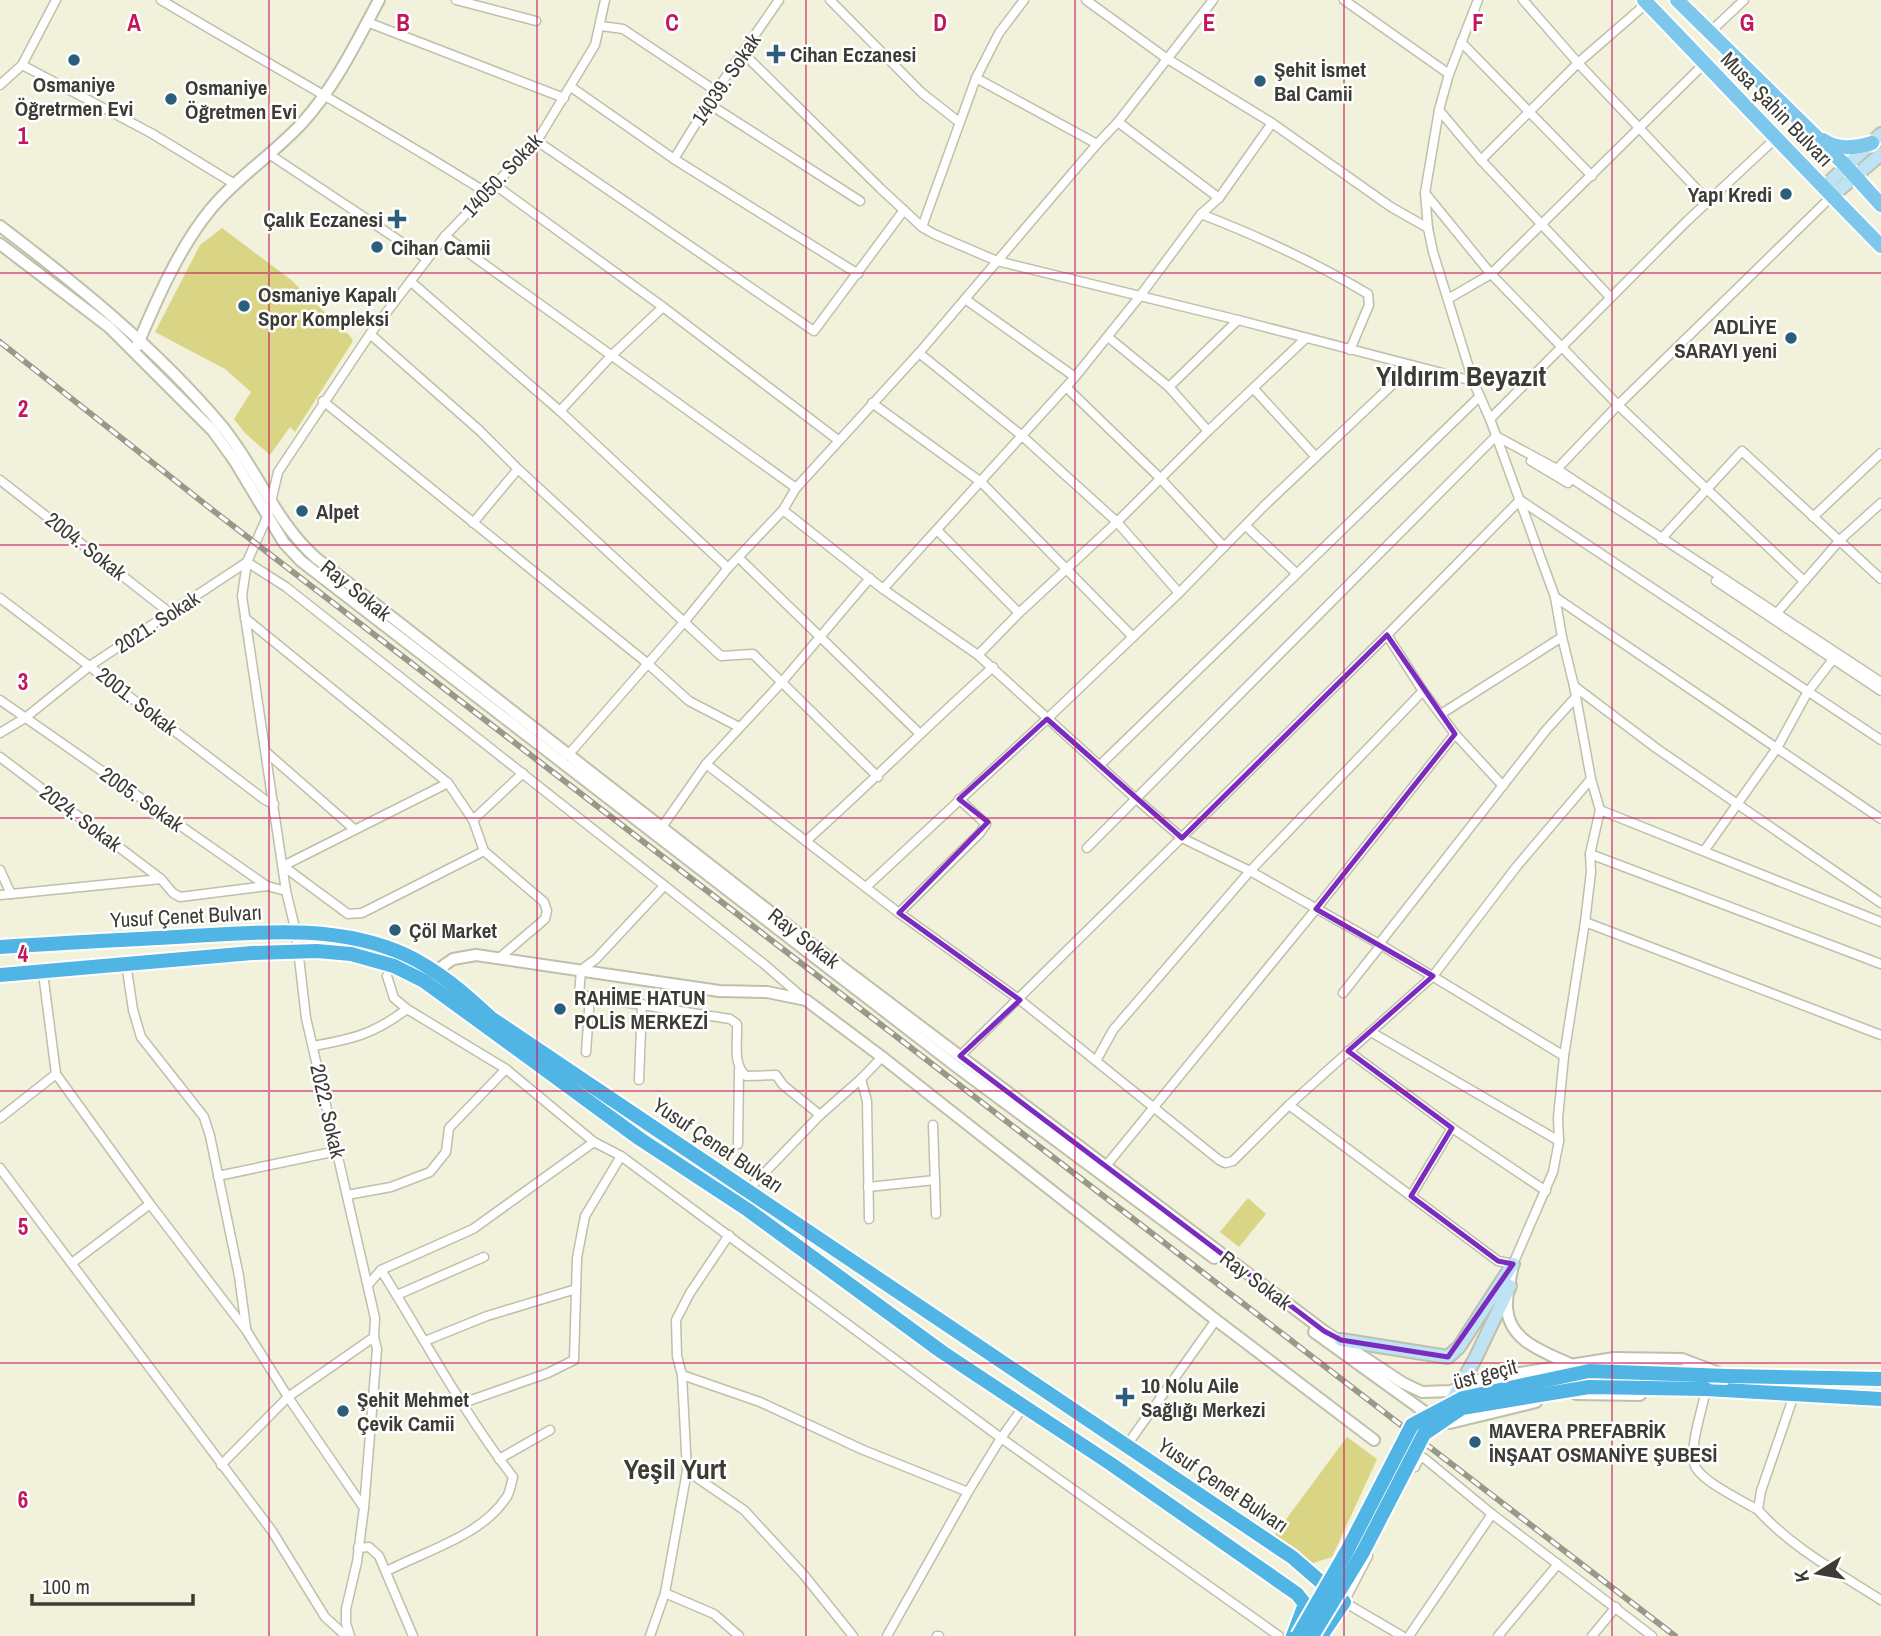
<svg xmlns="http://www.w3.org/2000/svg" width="1881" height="1636" font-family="'Archivo Narrow',sans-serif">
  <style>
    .green { fill: #dad584 }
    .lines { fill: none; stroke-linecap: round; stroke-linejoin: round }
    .minor-casing { stroke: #bfbfab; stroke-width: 11 }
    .tertiary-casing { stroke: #bfbfab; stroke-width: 14 }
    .secondary-casing { stroke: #bfbfab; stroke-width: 16 }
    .primary-casing { stroke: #fff; stroke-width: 18 }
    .trunk-casing { stroke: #fff; stroke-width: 18 }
    .minor { stroke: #fff; stroke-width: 8 }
    .tertiary { stroke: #fff; stroke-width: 10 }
    .secondary { stroke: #bde3f5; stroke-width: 12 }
    .primary { stroke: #7cc7eb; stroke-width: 14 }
    .trunk { stroke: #50b4e4; stroke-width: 14 }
    .rail-casing { stroke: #99998a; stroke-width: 6 }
    .rail { stroke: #fff; stroke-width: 3.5; stroke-dasharray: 10; stroke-linecap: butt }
    .trunk-bridge-casing { stroke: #fff; stroke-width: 18; stroke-linecap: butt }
    .trunk-bridge { stroke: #50b4e4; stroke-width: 14 }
    .marked { fill: none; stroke: #7b2cbf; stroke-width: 5; stroke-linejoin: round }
    .grid { fill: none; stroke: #c2185b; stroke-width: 2; stroke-opacity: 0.55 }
    .poi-dot { fill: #2a5e7a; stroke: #fff; stroke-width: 2.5 }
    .labels { text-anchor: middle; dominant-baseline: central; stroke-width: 5; stroke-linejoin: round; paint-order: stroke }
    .poi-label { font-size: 21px; font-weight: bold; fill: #3d3c34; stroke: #fff; text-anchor: start }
    .street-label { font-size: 21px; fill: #3d3c34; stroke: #fff }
    .district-label { font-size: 28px; font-weight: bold; fill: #3d3c34; stroke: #fff }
    .grid-label { font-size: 23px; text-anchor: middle; font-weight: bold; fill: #c2185b; stroke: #fff; stroke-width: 5; stroke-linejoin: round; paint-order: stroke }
  </style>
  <rect width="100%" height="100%" fill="#f1f1dc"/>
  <g class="green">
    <path d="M222,228L290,279L350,336L353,341L295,432L290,427L270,455L245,433L234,419L251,392L225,369L155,332L200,245Z"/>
    <path d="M1248,1198L1266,1214L1239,1247L1220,1232Z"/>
    <path d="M1347,1437L1377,1459L1332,1557L1313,1563L1273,1537Z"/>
  </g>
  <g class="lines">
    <defs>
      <g id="minor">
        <path d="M161,0C270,65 380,126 487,193"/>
        <path d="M456,0L536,21"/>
        <path d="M830,0L922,93L959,122"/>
        <path d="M1086,0L1166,58L1272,123L1391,207L1428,228"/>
        <path d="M1344,0L1449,74"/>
        <path d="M1523,0L1578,63L1708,201"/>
        <path d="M367,22L564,98"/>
        <path d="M601,26L623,29L716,91"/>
        <path d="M1709,33L1744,0"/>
        <path d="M1461,42L1592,176"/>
        <path d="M743,53L881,189L922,227L934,234L997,261L1238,320L1473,381"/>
        <path d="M22,65L151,133L233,183"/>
        <path d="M976,78L1097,144"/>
        <path d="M0,85L22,65L56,0"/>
        <path d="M571,87L674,159L858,274"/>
        <path d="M709,104L860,201"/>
        <path d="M1439,110L1481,160L1610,297"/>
        <path d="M1118,122L1219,198"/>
        <path d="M537,141L814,331L904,210"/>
        <path d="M269,154L427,259"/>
        <path d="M674,159L716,91L779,0"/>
        <path d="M1481,160L1578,63L1647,3"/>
        <path d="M495,185L663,307L838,440"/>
        <path d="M1425,193L1491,274L1618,405L1804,581"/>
        <path d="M1201,214C1260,237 1313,261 1368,294L1369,305L1350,350"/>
        <path d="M922,227L976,78L999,33L1024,0"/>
        <path d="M445,236L796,488"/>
        <path d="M410,281L560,411L728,568"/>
        <path d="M965,299L1075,377"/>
        <path d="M1448,299L1491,274L1704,64"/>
        <path d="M370,334L479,430L518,469L721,656L753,654L878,777"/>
        <path d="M1108,337L1169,387L1208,431"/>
        <path d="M919,353L1021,435L1117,522L1179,593"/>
        <path d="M1066,387L1160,478L1224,547"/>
        <path d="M1169,387L1238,320"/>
        <path d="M1254,389L1316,457"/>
        <path d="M323,401L647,663L689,701L739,727"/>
        <path d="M872,403L981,482L1133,637"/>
        <path d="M560,411L611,356L663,307"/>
        <path d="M1490,419L1687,221L1777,137"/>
        <path d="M1531,461L1568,483"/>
        <path d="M1557,469L1618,405L1832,196"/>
        <path d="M0,480L170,613"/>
        <path d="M783,510L883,589L978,655L1135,798L1182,838L1250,871L1381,945L1564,1056"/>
        <path d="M1813,517L1881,453"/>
        <path d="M473,523L518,469"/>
        <path d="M1246,526L1296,573"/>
        <path d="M937,530L1019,613"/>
        <path d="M1661,539L1742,451L1881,579"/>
        <path d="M739,558L919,733"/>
        <path d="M247,562L286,587L764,964L803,998"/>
        <path d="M1716,581L1881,691"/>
        <path d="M883,589L1075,377L1140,296L1201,214L1219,198L1272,123"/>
        <path d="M1555,597L1881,819"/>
        <path d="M0,598L265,800L274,804"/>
        <path d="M1776,614L1840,540L1881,503"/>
        <path d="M245,618L448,783L473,820L484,851L544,902L547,911L545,919L498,959"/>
        <path d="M1387,635L1423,691L1455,734L1503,786"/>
        <path d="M978,655L1019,613L1117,522L1208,431L1306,338"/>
        <path d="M1574,686L1656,748L1881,903"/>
        <path d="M1423,691L1250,871L1113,1030L1096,1061L1219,1160L1225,1163L1233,1161L1289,1105L1433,976L1517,866L1591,779"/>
        <path d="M0,700L267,886L286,891"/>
        <path d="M1441,714L1562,637"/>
        <path d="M0,733L25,718L91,665L247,562"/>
        <path d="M266,752L354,829"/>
        <path d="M569,754L685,621L728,568L783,510L796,488L919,353L1097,144L1118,122L1213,0"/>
        <path d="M0,757L161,879"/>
        <path d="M706,764L899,913L1020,1000L1096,1061"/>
        <path d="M1100,765L1480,396"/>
        <path d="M448,783L283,866L348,914L362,913L484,851"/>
        <path d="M1600,810L1881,922"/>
        <path d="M473,820L523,773"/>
        <path d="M662,827L706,764L781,683L870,578"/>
        <path d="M806,841C870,784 929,724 993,667"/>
        <path d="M1087,848L1496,436L1557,469L1881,682"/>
        <path d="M1704,851L1777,748L1807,693L1834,658"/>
        <path d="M1590,854L1881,964"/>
        <path d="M0,870L11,894L0,895"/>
        <path d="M664,886L596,959L581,970L579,995L730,1019L737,1024C738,1041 732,1064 746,1076L776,1075L783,1085L820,1115"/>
        <path d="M866,887L1047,719L1179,593L1264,506L1412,366"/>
        <path d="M11,894L161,879L173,893L180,897L267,886"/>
        <path d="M899,913L979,834L986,824L959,799"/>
        <path d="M1585,922L1881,1035"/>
        <path d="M1379,944L1547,729L1576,697"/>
        <path d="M126,963L133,1010L141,1037L204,1117L210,1136L239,1276L246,1328"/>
        <path d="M43,973L56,1074L150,1204L246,1330L288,1397L374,1337"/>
        <path d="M387,976L394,998L407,1009L506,1069L594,1142L621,1156L1001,1438L1279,1636"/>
        <path d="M1343,993L1381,945"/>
        <path d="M1371,1032L1559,1141"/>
        <path d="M313,1046C353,1039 374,1034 407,1009"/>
        <path d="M1348,1051L1452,1128L1546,1191"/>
        <path d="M586,1052L590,996"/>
        <path d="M960,1056L1387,635L1520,500L1881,740"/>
        <path d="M861,1079L867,1101L869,1219"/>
        <path d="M639,1080L642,1004"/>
        <path d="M1289,1105L1498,1261L1513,1264L1553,1172L1559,1141L1558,1118L1564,1056L1585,922L1591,872L1590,854L1600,810L1591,779L1574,686L1562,637L1555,597L1490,419L1473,381L1433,252L1428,228L1425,193L1439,110L1449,74L1478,0"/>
        <path d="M0,1118L56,1074"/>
        <path d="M933,1125L936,1214"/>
        <path d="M738,1144L739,1070"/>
        <path d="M1105,1167L1316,909L1455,734"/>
        <path d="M0,1168L272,1531L325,1617L346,1636"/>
        <path d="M218,1176L337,1151"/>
        <path d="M868,1187L935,1180"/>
        <path d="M748,1190L820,1115L861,1079L882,1057"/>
        <path d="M347,1195L391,1187L430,1172L446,1152L449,1128L506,1069"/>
        <path d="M1411,1196L1452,1128"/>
        <path d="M72,1263L150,1204"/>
        <path d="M381,1270L473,1229L594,1142"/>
        <path d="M368,1285L381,1270C425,1340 463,1412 513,1477C511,1484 510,1493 506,1498C481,1536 425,1551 387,1571"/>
        <path d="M397,1295L484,1257"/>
        <path d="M425,1341L487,1316L576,1289"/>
        <path d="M682,1375L760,1402L861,1449L968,1492"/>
        <path d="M1706,1389C1703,1408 1688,1449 1695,1466C1701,1481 1743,1501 1758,1510"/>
        <path d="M1794,1395L1761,1491L1758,1510C1792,1548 1839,1573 1881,1600"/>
        <path d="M460,1404L548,1373L574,1360L577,1258L585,1216L621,1156"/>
        <path d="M1127,1445L1216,1320"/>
        <path d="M499,1459L550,1430"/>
        <path d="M221,1465L288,1397L364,1508"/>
        <path d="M1415,1467L1419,1458H1424L1492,1514L1652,1636"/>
        <path d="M687,1471L744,1510L804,1575L853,1636"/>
        <path d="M358,1548L369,1547L379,1556L413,1636"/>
        <path d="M1368,1556L1344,1602L1402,1636"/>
        <path d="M665,1593L714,1614L739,1636"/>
        <path d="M350,1636L346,1623V1609L357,1562L364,1508L377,1349L374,1337L375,1318L306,1018L296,932L286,891L242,596L247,562L268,515L278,472L370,334L445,236L537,141L595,45L605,0"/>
        <path d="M650,1636L665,1593L687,1471L682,1375L677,1356L676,1320L690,1293L729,1235"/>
        <path d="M887,1636L968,1492L1001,1438L1024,1406"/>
        <path d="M937,1636H939"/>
        <path d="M1409,1636L1492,1514"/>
        <path d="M1498,1636L1558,1564"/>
        <path d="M1592,1636L1616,1607"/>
      </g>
      <g id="tertiary">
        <path d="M0,226C79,286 157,349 221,425C256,467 275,522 316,558L814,946L1324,1331L1403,1383L1422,1392L1451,1391L1482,1379L1614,1358L1682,1359L1719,1373"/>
        <path d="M0,244L109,327L213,431L234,460L284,543L301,561L957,1067L1214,1258"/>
        <path d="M137,346C156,301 179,248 210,210C237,177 274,154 303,122C335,87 357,41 379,0"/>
        <path d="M430,975L453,959L476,955L719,991L767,992L806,1000L882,1057L1216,1320L1374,1440"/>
        <path d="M1513,1264C1511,1278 1506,1294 1507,1308C1509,1341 1544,1352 1570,1364"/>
        <path d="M1314,1332L1429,1415L1450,1423L1536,1402"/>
        <path d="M1576,1394L1640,1395"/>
      </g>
      <g id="secondary">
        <path d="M1824,187L1881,134"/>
        <path d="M1832,196L1881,154"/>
        <path d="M1341,1340L1448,1357L1459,1347L1513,1264"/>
        <path d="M1448,1407L1475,1359L1510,1286"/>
      </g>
      <g id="primary">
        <path d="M1644,0C1723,82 1801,165 1881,246"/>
        <path d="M1677,0L1845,165L1881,205"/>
        <path d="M1823,140C1838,150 1855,148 1872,143"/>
      </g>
      <g id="trunk">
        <path d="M0,947C58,943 117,940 175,937C251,933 334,922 406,955C438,970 465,994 491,1018L1292,1557L1344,1602L1321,1636"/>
        <path d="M0,975L252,953L317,951L351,954L394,966L424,981L640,1139L748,1210L942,1352L1111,1464L1297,1594L1305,1604L1293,1636"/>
        <path d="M1728,1376L1881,1379"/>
        <path d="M1706,1389L1881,1399"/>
      </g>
    </defs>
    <use href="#minor" class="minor-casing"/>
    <use href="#tertiary" class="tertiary-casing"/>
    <use href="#secondary" class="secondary-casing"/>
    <use href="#primary" class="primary-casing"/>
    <use href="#trunk" class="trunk-casing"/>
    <use href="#minor" class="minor"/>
    <use href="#tertiary" class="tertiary"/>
    <use href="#secondary" class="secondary"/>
    <use href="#primary" class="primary"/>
    <use href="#trunk" class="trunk"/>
    <defs>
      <path id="rail" d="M0,342L215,512L1675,1636"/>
    </defs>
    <use href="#rail" class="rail-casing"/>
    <use href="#rail" class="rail"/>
    <defs>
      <g id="trunk-bridge">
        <path d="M1298,1636L1348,1549L1412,1425L1463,1398L1589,1371L1728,1376"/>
        <path d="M1312,1636L1363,1552L1424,1434L1462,1408L1589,1387L1706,1389"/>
      </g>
    </defs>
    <use href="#trunk-bridge" class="trunk-bridge-casing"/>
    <use href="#trunk-bridge" class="trunk-bridge"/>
  </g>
  <path class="marked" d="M1387,635L1455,734L1316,909L1433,976L1348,1051L1452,1128L1411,1196L1498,1261L1513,1264L1448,1357L1341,1340L1324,1331L960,1056L1020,1000L899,913L988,822L959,799L1047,719L1182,838Z"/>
  <path class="grid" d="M269,0V1636M537,0V1636M806,0V1636M1075,0V1636M1344,0V1636M1612,0V1636M0,273H1881M0,545H1881M0,818H1881M0,1091H1881M0,1363H1881"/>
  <g class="poi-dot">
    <path d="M772.5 43.5h7v7h7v7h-7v7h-7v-7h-7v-7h7z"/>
    <circle cx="74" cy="60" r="7"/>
    <circle cx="1260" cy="81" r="7"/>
    <circle cx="171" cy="99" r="7"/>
    <circle cx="1786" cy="194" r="7"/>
    <path d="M393.5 208.5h7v7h7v7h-7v7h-7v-7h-7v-7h7z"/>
    <circle cx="377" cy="247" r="7"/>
    <circle cx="244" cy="306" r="7"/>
    <circle cx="1791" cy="338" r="7"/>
    <circle cx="302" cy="511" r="7"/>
    <circle cx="395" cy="930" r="7"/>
    <circle cx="560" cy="1009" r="7"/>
    <path d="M1121.5 1386.5h7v7h7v7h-7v7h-7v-7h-7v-7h7z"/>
    <circle cx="343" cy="1411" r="7"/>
    <circle cx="1475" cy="1442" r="7"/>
  </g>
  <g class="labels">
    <g class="poi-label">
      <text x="790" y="54">Cihan Eczanesi</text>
      <text x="1274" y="69">Şehit İsmet<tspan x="1274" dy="24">Bal Camii</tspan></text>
      <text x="74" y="84" text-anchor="middle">Osmaniye<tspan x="74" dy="24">Öğretrmen Evi</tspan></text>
      <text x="185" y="87">Osmaniye<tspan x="185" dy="24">Öğretmen Evi</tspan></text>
      <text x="1772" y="194" text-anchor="end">Yapı Kredi</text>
      <text x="383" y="219" text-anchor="end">Çalık Eczanesi</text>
      <text x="391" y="247">Cihan Camii</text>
      <text x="258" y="294">Osmaniye Kapalı<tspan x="258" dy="24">Spor Kompleksi</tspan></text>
      <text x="1777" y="326" text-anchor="end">ADLİYE<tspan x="1777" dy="24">SARAYI yeni</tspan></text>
      <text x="316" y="511">Alpet</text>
      <text x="409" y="930">Çöl Market</text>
      <text x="574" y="997">RAHİME HATUN<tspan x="574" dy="24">POLİS MERKEZİ</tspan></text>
      <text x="1141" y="1385">10 Nolu Aile<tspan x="1141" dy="24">Sağlığı Merkezi</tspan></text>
      <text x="357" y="1399">Şehit Mehmet<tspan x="357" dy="24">Çevik Camii</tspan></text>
      <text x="1489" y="1430">MAVERA PREFABRİK<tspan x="1489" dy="24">İNŞAAT OSMANİYE ŞUBESİ</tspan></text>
    </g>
    <g class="street-label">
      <text transform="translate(726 79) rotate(-56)">14039. Sokak</text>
      <text transform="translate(1777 109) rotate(46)">Musa Şahin Bulvarı</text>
      <text transform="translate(502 175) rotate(-47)">14050. Sokak</text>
      <text transform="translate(86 546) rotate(38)">2004. Sokak</text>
      <text transform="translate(356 590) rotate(39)">Ray Sokak</text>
      <text transform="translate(157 622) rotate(-33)">2021. Sokak</text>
      <text transform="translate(137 701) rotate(38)">2001. Sokak</text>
      <text transform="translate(142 799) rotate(35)">2005. Sokak</text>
      <text transform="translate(81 818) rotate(37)">2024. Sokak</text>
      <text transform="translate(186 916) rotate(-3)">Yusuf Çenet Bulvarı</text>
      <text transform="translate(804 938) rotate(38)">Ray Sokak</text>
      <text transform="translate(328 1111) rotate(77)">2022. Sokak</text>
      <text transform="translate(718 1145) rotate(34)">Yusuf Çenet Bulvarı</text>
      <text transform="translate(1256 1280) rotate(37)">Ray Sokak</text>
      <text transform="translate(1485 1374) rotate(-15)">üst geçit</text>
      <text transform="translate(1223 1485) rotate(34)">Yusuf Çenet Bulvarı</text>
    </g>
    <g class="district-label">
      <text x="1461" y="376">Yıldırım Beyazıt</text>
      <text x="675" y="1469">Yeşil Yurt</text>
    </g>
  </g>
  <g class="grid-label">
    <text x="134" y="31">A</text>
    <text x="403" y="31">B</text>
    <text x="672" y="31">C</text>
    <text x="940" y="31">D</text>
    <text x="1209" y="31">E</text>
    <text x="1478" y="31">F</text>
    <text x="1747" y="31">G</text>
    <text x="23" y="144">1</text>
    <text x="23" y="417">2</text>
    <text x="23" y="690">3</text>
    <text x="23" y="962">4</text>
    <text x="23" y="1235">5</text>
    <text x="23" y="1508">6</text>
  </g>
  <g transform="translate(1818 1573) rotate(259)" stroke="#ffffff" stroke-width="5" paint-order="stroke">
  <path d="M0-5L12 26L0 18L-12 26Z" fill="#3d3c34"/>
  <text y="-10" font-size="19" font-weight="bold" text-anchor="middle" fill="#3d3c34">K</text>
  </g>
  <path d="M32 1594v10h161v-10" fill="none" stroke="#3d3c34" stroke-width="3.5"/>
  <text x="42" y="1594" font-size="21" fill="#3d3c34" stroke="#ffffff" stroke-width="5" paint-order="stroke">100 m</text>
</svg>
